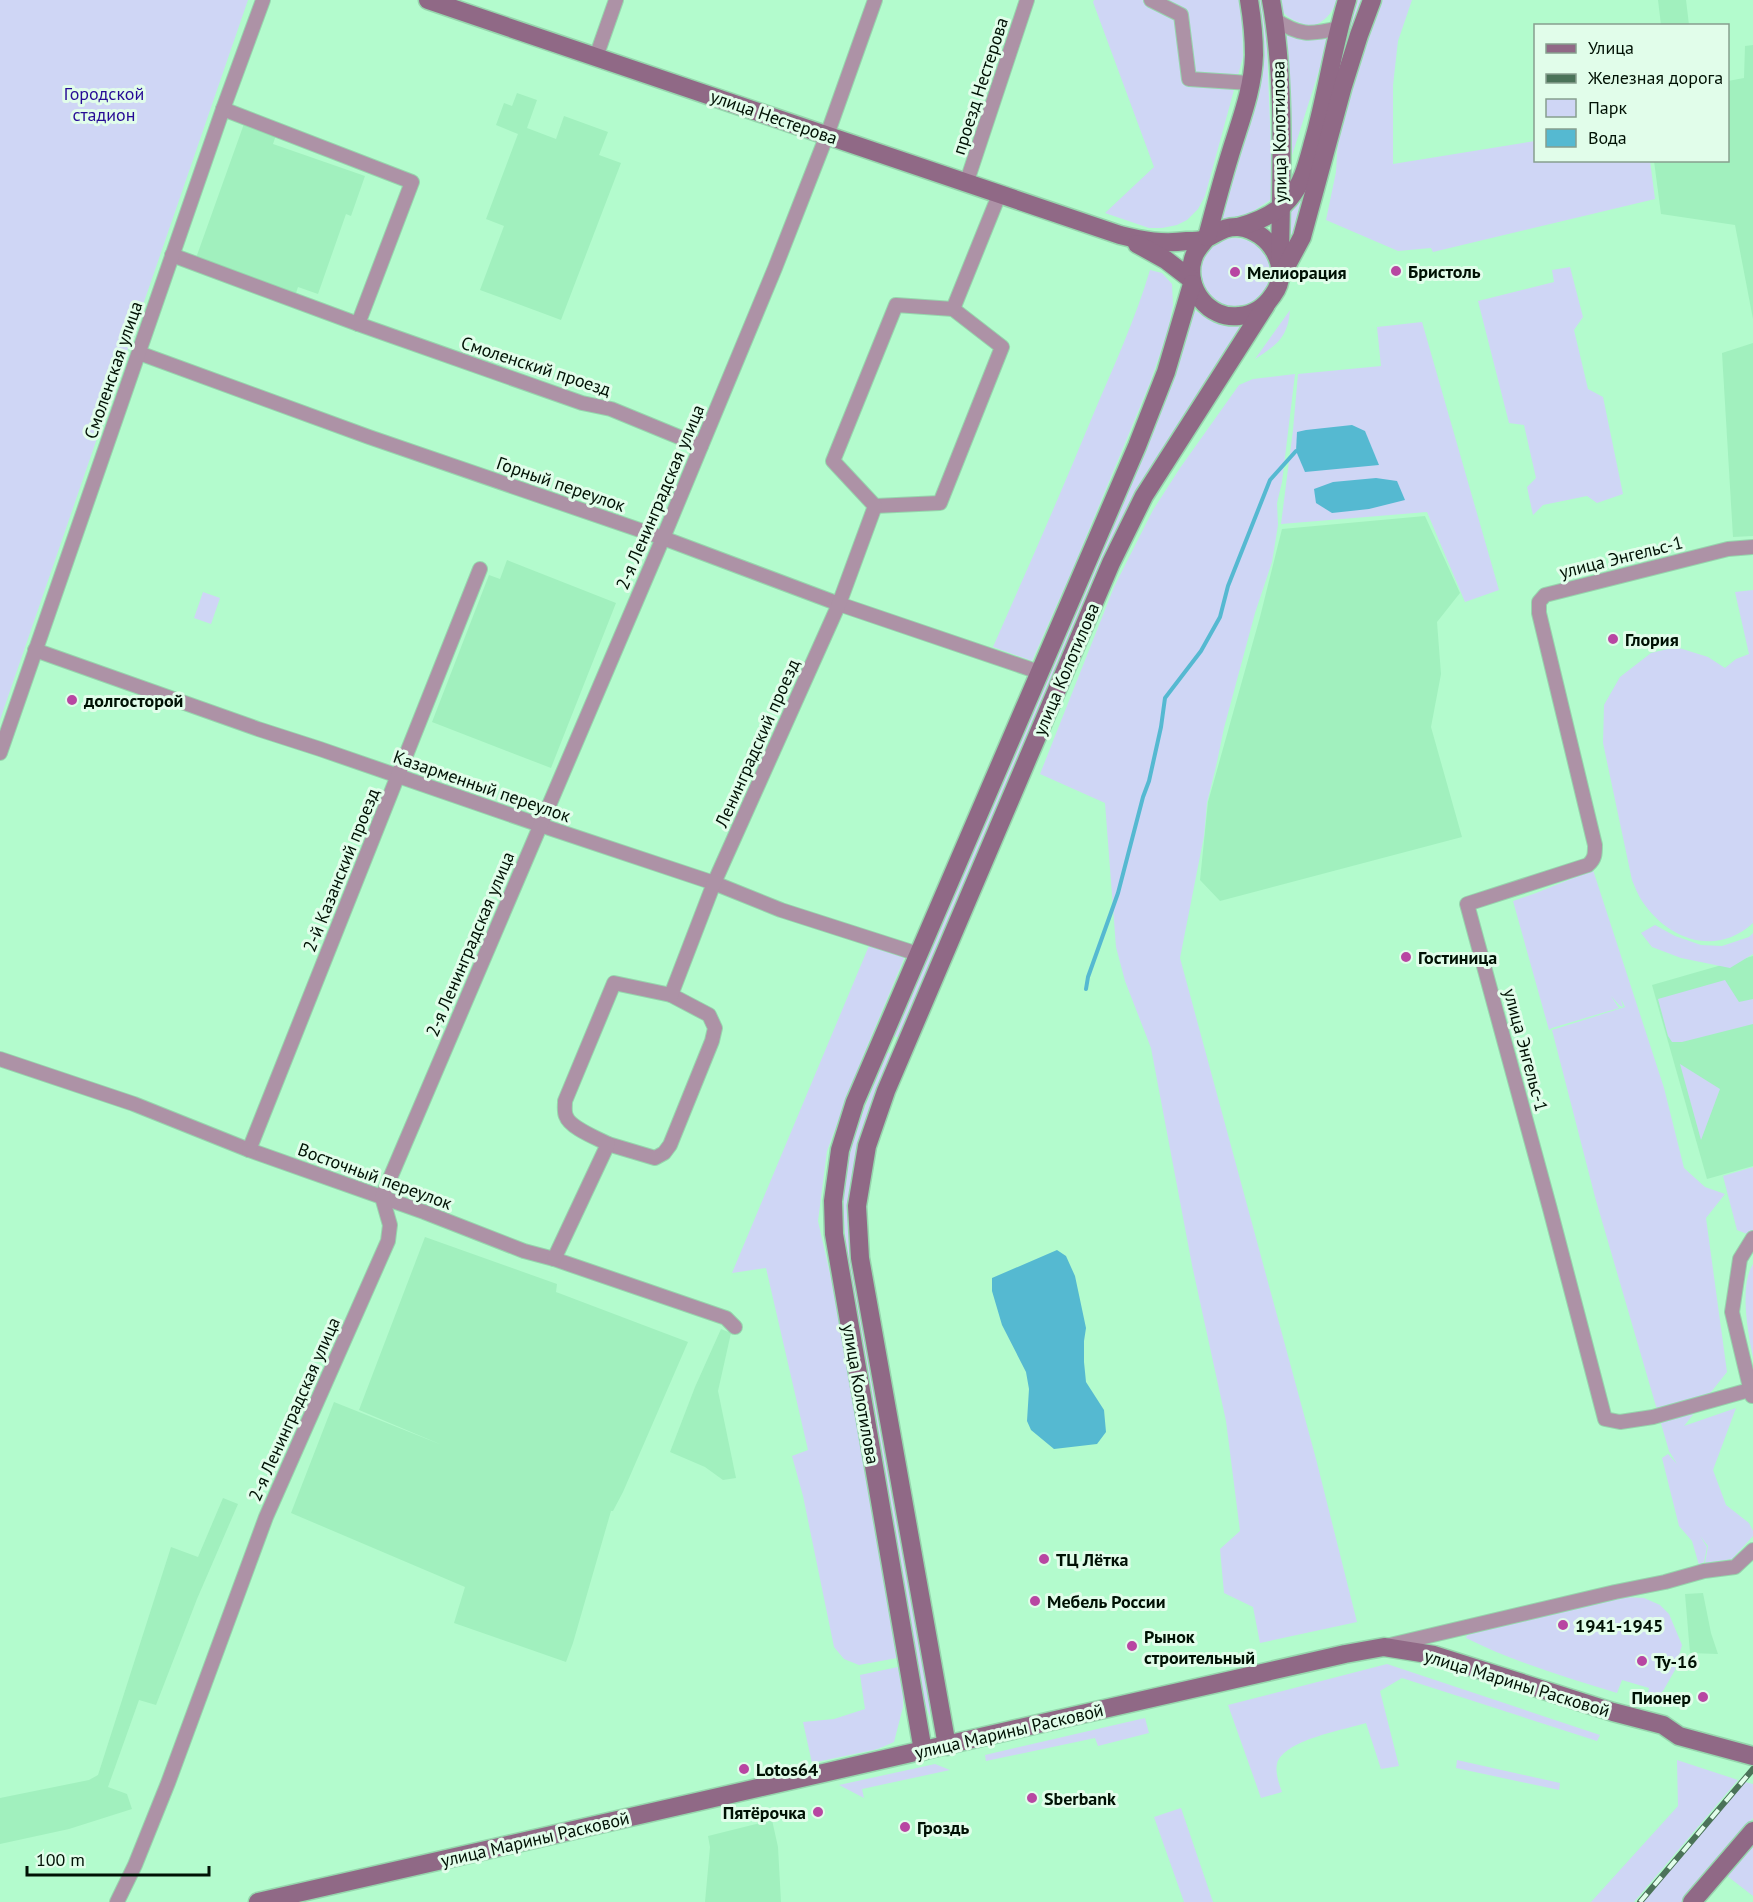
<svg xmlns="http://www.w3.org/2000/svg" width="1753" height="1902" font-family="'PT Sans',sans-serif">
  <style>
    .built { fill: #a1f0be }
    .green { fill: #cfd6f5 }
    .water { fill: #55b9d1 }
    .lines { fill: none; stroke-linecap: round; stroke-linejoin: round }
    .stream { stroke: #55b9d1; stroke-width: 4 }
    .street-casing { stroke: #96d6ad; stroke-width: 16 }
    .secondary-casing { stroke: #96d6ad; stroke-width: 21 }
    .street { stroke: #ad92a6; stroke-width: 14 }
    .secondary { stroke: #906986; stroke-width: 18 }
    .rail-casing { stroke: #4b7359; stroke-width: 6 }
    .rail { stroke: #e1fdea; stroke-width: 4; stroke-dasharray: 11; stroke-linecap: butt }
    .poi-dot { fill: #b846a2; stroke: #e1fdea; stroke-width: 2 }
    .labels { text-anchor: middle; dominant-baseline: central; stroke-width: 6; stroke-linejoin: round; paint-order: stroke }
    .street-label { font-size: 18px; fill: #001104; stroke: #e1fdea }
    .park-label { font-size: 18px; fill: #260b95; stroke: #e1fdea }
    .poi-label { font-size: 18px; font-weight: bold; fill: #001104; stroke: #e1fdea; text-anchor: start }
  </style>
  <rect width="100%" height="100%" fill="#b3fbcd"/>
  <g class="built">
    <path d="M1658,0H1686L1689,25H1661Z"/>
    <path d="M1753,45V319L1735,225L1661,214L1654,161L1728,160V81L1744,78L1745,46Z"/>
    <path d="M517,93L537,100L527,128L556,139L564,116L608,132L599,155L621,163L561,320L480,290L504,226L486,219L518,134L496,125L504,103L512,106Z"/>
    <path d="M245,121L277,132L273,144L365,176L351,216L346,214L318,294L298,287L296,293L196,258Z"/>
    <path d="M1753,343V536L1733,537L1722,353Z"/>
    <path d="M1425,516L1460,593L1437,622L1441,674L1431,727L1462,837L1220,901L1200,880L1208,802L1260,617L1282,529Z"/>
    <path d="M507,560L616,603L551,768L432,722L489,575L500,579Z"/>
    <path d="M1753,956V1166L1707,1179L1652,985Z"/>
    <path d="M425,1237L557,1284L556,1292L688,1342L623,1492L613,1511H611L573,1643L566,1662L454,1623L465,1587L291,1513L334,1402L442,1445L359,1410Z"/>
    <path d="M721,1329L731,1333L718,1391L736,1478L723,1480L705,1467L670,1452L695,1387Z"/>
    <path d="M223,1498L238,1504L197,1599L156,1705L139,1700L108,1787L127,1794L132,1809L69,1829L0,1844V1798L89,1780L98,1775L171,1547L198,1557Z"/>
    <path d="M1703,1593L1711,1633L1718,1654L1690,1653L1685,1594Z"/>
    <path d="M772,1820L778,1847L781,1902H705L710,1847L708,1836Z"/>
  </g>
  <g class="green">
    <path d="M0,0H248L0,720Z"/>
    <path d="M1094,0H1239L1242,15L1243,57L1205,196L1198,209L1187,220L1177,225L1162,228H1149L1105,213L1154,167L1093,2Z"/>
    <path d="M1254,0H1262L1266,24L1273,198L1249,214L1213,225L1232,169Z"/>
    <path d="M1277,0H1337C1332,14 1324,22 1311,27C1296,22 1281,17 1277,0Z"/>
    <path d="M1353,0H1364L1288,251V205Z"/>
    <path d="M1378,0H1412L1398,41L1393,85V164L1535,141L1536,160L1650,161L1655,199L1433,252L1431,248L1398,251L1326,220L1336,172L1338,138Z"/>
    <path d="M1284,32C1300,42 1312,41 1330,36L1289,165Z"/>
    <circle cx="1235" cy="273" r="35"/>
    <path d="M1570,267L1583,317L1574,330L1588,389L1603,397L1623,494L1597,503L1587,496L1543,505L1533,515L1527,487L1536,478L1524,425L1509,423L1478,301L1554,282L1552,270Z"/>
    <path d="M1150,270L1162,273L1172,284L1173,305L1168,331L1150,383L1072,571L1032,661L993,647C1027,570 1061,493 1093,415C1113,368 1135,320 1150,270Z"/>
    <path d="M1191,308C1209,319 1224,328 1244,323L1192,407L903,1039L894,1036Z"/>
    <path d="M1290,310C1288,337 1277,345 1255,359Z"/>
    <path d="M1422,322L1499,590L1465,602L1427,512L1281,524L1293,430L1298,374L1381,366L1377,327Z"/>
    <path d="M1295,374L1282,482L1277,503L1278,525L1272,562L1255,613L1224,728L1217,762L1207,803L1204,836L1180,958L1316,1459L1357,1622L1260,1643L1253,1607L1224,1593L1220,1549L1240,1531L1226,1421L1192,1265L1151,1048L1125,981L1116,947L1105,803L1040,774L1114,587L1153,510L1180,468L1239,385L1253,379Z"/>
    <path d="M1753,590V923C1716,957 1668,940 1642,901C1638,895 1635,887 1632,880L1603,743L1604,705L1620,677L1651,653L1676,647L1708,657L1725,668L1736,659L1749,654L1735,592Z"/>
    <path d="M203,592L220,598L211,624L194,618Z"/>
    <path d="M1593,870L1664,1088L1684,1168L1705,1187L1725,1194L1706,1218L1727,1372L1684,1426L1736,1408L1713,1470L1726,1505L1749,1523L1753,1531V1536L1732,1559L1705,1563L1708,1546L1700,1536L1707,1547L1704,1562L1699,1565L1692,1541L1679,1526L1662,1458L1668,1454L1677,1464L1669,1451L1595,1197L1552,1030L1625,1007L1621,999L1623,1007L1620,1006L1611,996L1619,1008L1552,1028L1549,1030L1513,901L1536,893Z"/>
    <path d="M1655,925L1675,936L1701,945L1722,946L1749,937L1753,933V954L1730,968L1681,958L1652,947L1641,933Z"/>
    <path d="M871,941L906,954L862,1059L827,1151L818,1221L831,1278L854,1401L897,1658L859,1665L844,1659L834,1647L803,1496L792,1456L808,1450L766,1268L732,1273Z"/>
    <path d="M1725,980L1739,1002L1753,999V1024L1682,1042H1672L1668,1036L1658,999Z"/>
    <path d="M887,1052L897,1056L858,1182L931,1693L930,1717L922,1693C904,1585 886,1478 868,1370C858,1315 841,1246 844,1190C847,1142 870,1097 887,1052Z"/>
    <path d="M1680,1064L1720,1089L1701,1140Z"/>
    <path d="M1753,1167V1233L1747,1234L1737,1230L1723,1176Z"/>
    <path d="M1753,1264V1358C1748,1333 1739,1286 1753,1264Z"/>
    <path d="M1622,1597L1644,1598L1660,1605L1669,1614L1682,1645L1675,1670L1663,1691L1655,1698L1647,1697L1649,1688L1622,1680L1617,1693C1565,1677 1514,1662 1466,1638L1468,1631Z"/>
    <path d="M1387,1664L1600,1735L1597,1741L1402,1678L1380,1691L1399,1766L1381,1769L1366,1723C1344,1730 1283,1740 1277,1764C1275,1772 1279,1784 1282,1792L1261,1798L1228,1705Z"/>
    <path d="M898,1667L903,1694V1707L894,1742L878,1749L812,1763L803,1722L834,1719L865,1709L860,1675Z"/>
    <path d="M1145,1718L1149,1733L1098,1746L1095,1738L986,1761L985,1755Z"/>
    <path d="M1457,1760L1560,1783L1559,1790L1456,1768Z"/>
    <path d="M1677,1760L1738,1780L1634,1902H1591L1678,1806Z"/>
    <path d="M935,1764L950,1770L862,1789L864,1798L839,1785Z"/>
    <path d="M1745,1782L1753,1784V1818L1682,1902H1642Z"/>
    <path d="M1181,1808L1213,1902H1184L1154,1817Z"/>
    <path d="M1753,1844V1896L1726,1875Z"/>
  </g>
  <g class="water">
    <path d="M1352,425L1365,431L1379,465L1305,472L1296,451L1297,432L1306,430Z"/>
    <path d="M1376,478L1397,481L1405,500L1369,509L1332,513L1316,503L1314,489L1333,482Z"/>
    <path d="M1057,1250L1066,1256L1075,1276L1086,1328L1084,1341V1362L1086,1382L1104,1410L1106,1432L1097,1444L1054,1449L1031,1430L1027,1421L1029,1389L1026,1372L1002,1325L992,1291V1278Z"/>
  </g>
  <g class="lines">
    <path class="stream" d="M1086,989L1088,977L1118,893L1143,797L1149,781L1161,727L1165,698L1201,651L1220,617L1228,586L1270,480L1296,451"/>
    <defs>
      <g id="street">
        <path d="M1151,0L1181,15L1189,79L1250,83"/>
        <path d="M1274,19C1300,36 1309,35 1339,28"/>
        <path d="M596,57L616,0"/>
        <path d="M223,109L412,182L358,324"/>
        <path d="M966,184L1027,0"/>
        <path d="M172,255L358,324L582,403L611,409L701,446"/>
        <path d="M139,353L369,437L663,538L839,604L1039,672"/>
        <path d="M875,506L940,503L1002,347L953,309"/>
        <path d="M1753,547L1728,549L1545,595L1539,602V613L1595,845C1595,854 1595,859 1588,865L1467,904L1550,1209L1605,1419L1620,1422L1653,1417L1753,1389"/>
        <path d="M35,650L258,729L320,749L540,825L714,883L781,910L918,954"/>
        <path d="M0,753L223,109L263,0"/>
        <path d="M0,1059L134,1104L249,1150L424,1212L524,1251L554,1259L726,1318L735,1327"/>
        <path d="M608,1144L655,1158L664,1153L670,1145L712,1041L715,1028L709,1015L671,995"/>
        <path d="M249,1150L480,569"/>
        <path d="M554,1259L608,1144C597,1138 570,1128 566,1116C564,1112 565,1106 565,1101L614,983L671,995L714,883L839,604L875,506L833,461L896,305L953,309L999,195"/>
        <path d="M1752,1396L1732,1312L1740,1259L1753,1238"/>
        <path d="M1390,1645L1615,1592L1665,1582L1704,1571L1735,1567L1753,1550"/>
        <path d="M117,1902L135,1865L168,1783L266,1517L388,1241L390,1225L382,1197L663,538L775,268L827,135L875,0"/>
      </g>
      <g id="secondary">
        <path d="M428,0L1120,235C1144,241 1162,244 1187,241C1193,241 1200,241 1205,239C1218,233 1224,226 1239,227C1270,231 1293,268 1273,295C1265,307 1254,315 1239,316C1209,320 1184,288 1193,259C1195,251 1200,246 1205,240"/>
        <path d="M1271,0C1286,83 1281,176 1280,260"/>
        <path d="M1238,227C1257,222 1276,214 1289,199C1304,182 1308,160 1314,139C1327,93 1333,46 1347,0"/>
        <path d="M1207,237C1214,211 1221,184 1229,158C1239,124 1253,91 1254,55C1254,36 1252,18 1249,0"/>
        <path d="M1137,244L1166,260L1192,280"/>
        <path d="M1280,278L1302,237L1343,86L1359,35L1372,0"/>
        <path d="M947,1746L860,1258L857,1206L867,1146L886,1091L1111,563L1144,496L1266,305"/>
        <path d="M923,1751L834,1234L833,1201L840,1150L855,1102L1137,446L1166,372L1192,284"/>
        <path d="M258,1902L1345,1654L1384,1647L1434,1655L1613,1712L1663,1725L1679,1736L1753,1756"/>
        <path d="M1692,1902L1753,1831"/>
      </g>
    </defs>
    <use href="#street" class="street-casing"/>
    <use href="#secondary" class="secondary-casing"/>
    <use href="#street" class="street"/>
    <use href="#secondary" class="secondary"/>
    <defs>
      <path id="rail" d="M1640,1902L1753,1769"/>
    </defs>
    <use href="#rail" class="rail-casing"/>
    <use href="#rail" class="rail"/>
  </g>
  <g class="poi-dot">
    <circle cx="1396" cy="271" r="6"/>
    <circle cx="1235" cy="272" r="6"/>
    <circle cx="1613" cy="639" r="6"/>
    <circle cx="72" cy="700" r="6"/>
    <circle cx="1406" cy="957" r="6"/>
    <circle cx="1044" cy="1559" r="6"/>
    <circle cx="1035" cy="1601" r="6"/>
    <circle cx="1563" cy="1625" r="6"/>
    <circle cx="1132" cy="1646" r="6"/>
    <circle cx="1642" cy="1661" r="6"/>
    <circle cx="1703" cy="1697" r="6"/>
    <circle cx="744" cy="1769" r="6"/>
    <circle cx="1032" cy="1798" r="6"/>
    <circle cx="818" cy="1812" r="6"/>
    <circle cx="905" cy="1827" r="6"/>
  </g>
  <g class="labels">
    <g class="street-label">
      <text transform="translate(980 86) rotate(-72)">проезд Нестерова</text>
      <text transform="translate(774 117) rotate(19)">улица Нестерова</text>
      <text transform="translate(1279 132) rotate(-91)">улица Колотилова</text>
      <text transform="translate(536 366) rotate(18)">Смоленский проезд</text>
      <text transform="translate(113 370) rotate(-71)">Смоленская улица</text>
      <text transform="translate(561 484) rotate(19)">Горный переулок</text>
      <text transform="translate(660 497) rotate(-67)">2-я Ленинградская улица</text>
      <text transform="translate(1621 557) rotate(-14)">улица Энгельс-1</text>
      <text transform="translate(1066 669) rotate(-67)">улица Колотилова</text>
      <text transform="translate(757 743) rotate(-66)">Ленинградский проезд</text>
      <text transform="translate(482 786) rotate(19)">Казарменный переулок</text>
      <text transform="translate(341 870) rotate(-68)">2-й Казанский проезд</text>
      <text transform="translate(470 944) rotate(-67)">2-я Ленинградская улица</text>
      <text transform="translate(1526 1050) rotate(75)">улица Энгельс-1</text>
      <text transform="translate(375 1176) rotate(20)">Восточный переулок</text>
      <text transform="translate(861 1394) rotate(80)">улица Колотилова</text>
      <text transform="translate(294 1409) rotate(-66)">2-я Ленинградская улица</text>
      <text transform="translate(1517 1683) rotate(17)">улица Марины Расковой</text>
      <text transform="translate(1009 1731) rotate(-13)">улица Марины Расковой</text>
      <text transform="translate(535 1839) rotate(-13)">улица Марины Расковой</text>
    </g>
    <g class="park-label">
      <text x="104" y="93">Городской<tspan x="104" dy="21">стадион</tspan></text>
    </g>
    <g class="poi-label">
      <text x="1408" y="271">Бристоль</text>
      <text x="1247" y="272">Мелиорация</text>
      <text x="1625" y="639">Глория</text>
      <text x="84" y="700">долгосторой</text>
      <text x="1418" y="957">Гостиница</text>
      <text x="1056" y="1559">ТЦ Лётка</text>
      <text x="1047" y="1601">Мебель России</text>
      <text x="1575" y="1625">1941-1945</text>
      <text x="1144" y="1636">Рынок<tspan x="1144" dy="21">строительный</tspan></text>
      <text x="1654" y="1661">Ту-16</text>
      <text x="1691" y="1697" text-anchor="end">Пионер</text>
      <text x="756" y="1769">Lotos64</text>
      <text x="1044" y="1798">Sberbank</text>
      <text x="806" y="1812" text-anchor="end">Пятёрочка</text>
      <text x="917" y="1827">Гроздь</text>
    </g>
  </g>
  <rect x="1534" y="24" width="195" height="138" fill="#e1fdea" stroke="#879f8e" stroke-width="1.5"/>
  <rect x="1546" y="44" width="30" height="9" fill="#906986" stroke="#879f8e" stroke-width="1.5"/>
  <text x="1588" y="54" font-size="18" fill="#001104">Улица</text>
  <rect x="1546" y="74" width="30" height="9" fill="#4b7359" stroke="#879f8e" stroke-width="1.5"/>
  <text x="1588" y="84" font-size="18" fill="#001104">Железная дорога</text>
  <rect x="1546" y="99" width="30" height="18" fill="#cfd6f5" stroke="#879f8e" stroke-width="1.5"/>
  <text x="1588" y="114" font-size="18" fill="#001104">Парк</text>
  <rect x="1546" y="129" width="30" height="18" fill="#55b9d1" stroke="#879f8e" stroke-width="1.5"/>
  <text x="1588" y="144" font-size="18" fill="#001104">Вода</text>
  <path d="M27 1866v9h182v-9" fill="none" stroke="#001104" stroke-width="3"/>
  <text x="36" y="1866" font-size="18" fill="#001104" stroke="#e1fdea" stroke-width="4.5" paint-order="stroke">100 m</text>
</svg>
